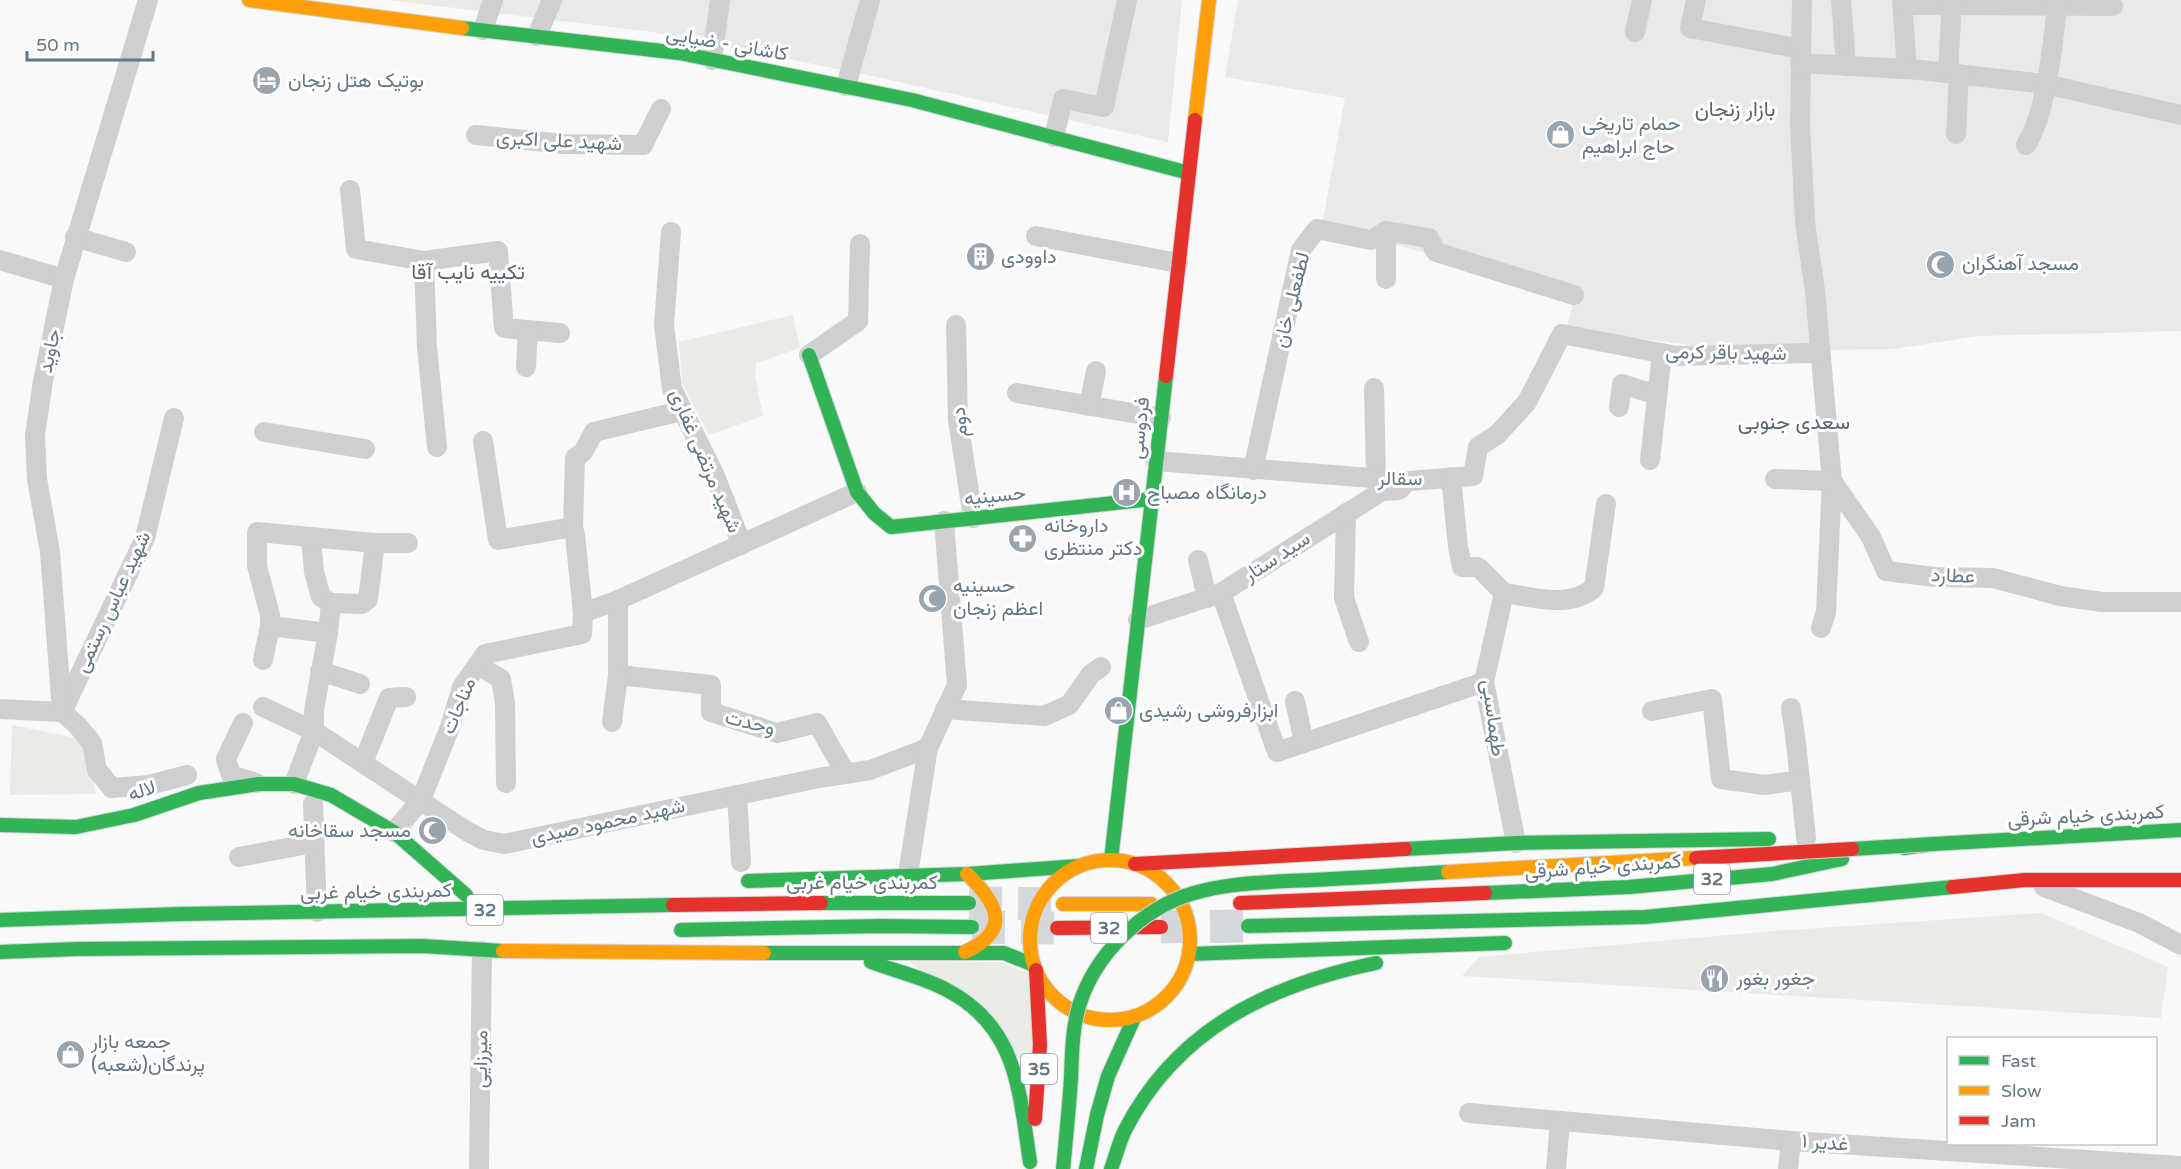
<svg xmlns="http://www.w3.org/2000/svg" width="2181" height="1169" font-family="'Varela Round',Vazirmatn,sans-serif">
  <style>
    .built { fill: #e8e9e9 }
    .green { fill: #e8ebe6 }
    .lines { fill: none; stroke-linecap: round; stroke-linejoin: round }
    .highway-tunnel { stroke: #d4d8dc; stroke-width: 33; stroke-dasharray: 33 16; stroke-linecap: butt }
    .fast-casing { stroke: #d5d6d7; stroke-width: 16 }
    .slow-casing { stroke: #d5d6d7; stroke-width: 16 }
    .jam-casing { stroke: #d5d6d7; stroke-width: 16 }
    .street { stroke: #cecfd0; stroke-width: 20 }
    .fast { stroke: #30b455; stroke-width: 14 }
    .slow { stroke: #ff9f0a; stroke-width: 14 }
    .jam { stroke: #e5322d; stroke-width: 14 }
    .fast-bridge-casing { stroke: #d5d6d6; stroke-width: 16; stroke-linecap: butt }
    .slow-bridge-casing { stroke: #d5d6d6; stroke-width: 16; stroke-linecap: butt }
    .jam-bridge-casing { stroke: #d5d6d6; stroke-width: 16; stroke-linecap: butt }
    .fast-bridge { stroke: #30b455; stroke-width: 14 }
    .slow-bridge { stroke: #ff9f0a; stroke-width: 14 }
    .jam-bridge { stroke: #e5322d; stroke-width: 14 }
    .labels { text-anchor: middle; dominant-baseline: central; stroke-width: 6; stroke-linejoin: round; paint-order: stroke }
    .shield { fill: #fff; stroke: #939fa8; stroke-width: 1.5 }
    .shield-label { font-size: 18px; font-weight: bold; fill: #657683 }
    .street-label { font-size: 20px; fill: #657683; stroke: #fff }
    .poi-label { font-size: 20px; fill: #657683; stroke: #fff; text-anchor: start }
    .neighbourhood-label { font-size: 21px; fill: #57646e; stroke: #fff }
  </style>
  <rect width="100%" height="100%" fill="#f9f9f9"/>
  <g class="built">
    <path d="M388,0H1182L1168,142L863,74L653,32Z"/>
    <path d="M1238,0H2181V331L1978,336L1894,349L1742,351L1566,330L1575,297L1571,292L1322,225L1345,98L1225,77Z"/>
  </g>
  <g class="green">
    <path d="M793,315L800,348L756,363L755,376L763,416L709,435L682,383L679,342Z"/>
    <path d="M12,725L85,740L96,794L10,795Z"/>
    <path d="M2041,913L2168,967L2161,1018L1462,976L1479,957L1773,931Z"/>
    <path d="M910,961L1000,962L1028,973L1034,1072Z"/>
  </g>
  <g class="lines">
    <g class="highway-tunnel">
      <path d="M969,903L1063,904"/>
      <path d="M972,927L1057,928"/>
      <path d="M1161,927L1248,926"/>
    </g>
    <defs>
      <g id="fast">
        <path d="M462,28L679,53L912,100L1189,173"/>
        <path d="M809,355L857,492L874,513L891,527L1152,499"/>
        <path d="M0,825L76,827L134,815L199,793L258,784H294L331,795L394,832L466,895"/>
        <path d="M1904,848L1933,844L2181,830"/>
        <path d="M1405,849L1516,843L1769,839"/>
        <path d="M1111,860L1166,376"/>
        <path d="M748,881L967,874L1079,866"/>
        <path d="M1485,893L1629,887L1772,874L1842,859"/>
        <path d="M821,903H969"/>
        <path d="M0,920L181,914L673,905"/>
        <path d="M1248,926L1645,917L1953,887"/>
        <path d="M681,930L880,926L972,927"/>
        <path d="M0,952L77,949L422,946L503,951"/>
        <path d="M764,953H1004L1034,965"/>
        <path d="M1189,954L1505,943"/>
        <path d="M871,962C895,971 922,977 945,989C1018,1026 1019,1091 1030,1162"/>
        <path d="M1086,1169L1097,1115L1108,1076L1135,1016"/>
        <path d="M1111,1169C1116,1156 1119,1142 1125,1130C1177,1029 1269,985 1376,963"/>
      </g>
      <g id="slow">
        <path d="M249,0L462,28"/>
        <path d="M1195,120L1209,0"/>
        <circle cx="1110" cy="940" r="80"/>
        <path d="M1063,904H1151"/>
        <path d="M503,951L764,953"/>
        <path d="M965,952C1012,930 998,904 967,874"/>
      </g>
      <g id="jam">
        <path d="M1166,376L1195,120"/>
        <path d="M1135,864L1405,849"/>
        <path d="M1953,887L2025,880H2181"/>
        <path d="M1240,903L1485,893"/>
        <path d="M673,905L821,903"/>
        <path d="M1057,928L1161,927"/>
        <path d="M1035,1119L1040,1045L1036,970"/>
      </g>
    </defs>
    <use href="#fast" class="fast-casing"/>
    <use href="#slow" class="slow-casing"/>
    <use href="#jam" class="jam-casing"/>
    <g class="street">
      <path d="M1696,0L1690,28L1801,49"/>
      <path d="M1802,0L1800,125L1805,222L1815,291L1832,481L1826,612L1821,628"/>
      <path d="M1841,0L1846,66"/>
      <path d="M1902,0L1907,69"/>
      <path d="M1903,5L2113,6"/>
      <path d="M483,30L493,0"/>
      <path d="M1635,32L1642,0"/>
      <path d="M537,36L552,0"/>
      <path d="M712,60L720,0"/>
      <path d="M1800,63L1920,70L2045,84L2181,115"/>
      <path d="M1948,73L1952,0"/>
      <path d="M846,86L870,0"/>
      <path d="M1956,134L1959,74"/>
      <path d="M476,135L564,144L643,145L661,109"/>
      <path d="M1054,137L1063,99L1104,107L1127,0"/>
      <path d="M2026,145C2047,112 2053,40 2058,0"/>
      <path d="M350,190L356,249L424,261L498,251L504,328L560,333"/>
      <path d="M671,232L664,325L672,389L715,476L742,545"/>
      <path d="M1036,236L1178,263"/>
      <path d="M75,237L126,252"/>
      <path d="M0,260L64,279"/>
      <path d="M424,261L427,347L437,447"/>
      <path d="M1386,279V231"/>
      <path d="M956,325L958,420L973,518"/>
      <path d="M809,355L858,321L860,244"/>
      <path d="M526,367L528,330"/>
      <path d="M1374,388L1376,479"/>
      <path d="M1017,393L1161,418"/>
      <path d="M1089,406L1096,371"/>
      <path d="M1619,407L1622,384L1657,395"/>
      <path d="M264,432L365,449"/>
      <path d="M483,441L498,540L573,527"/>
      <path d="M1650,460L1662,353"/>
      <path d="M1156,461L1409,481L1473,476L1478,447L1498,434L1527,402L1562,334L1676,356L1819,353"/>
      <path d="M1253,470L1301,250L1317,229L1371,240L1386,231L1429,238L1436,252L1574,295"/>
      <path d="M1451,477L1458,547L1462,567H1478L1504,593L1484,682L1516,843"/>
      <path d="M1775,479L1832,481L1871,537L1886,571L1935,577L1993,578L2060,596L2102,602H2181"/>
      <path d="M1346,513L1344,598L1359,642"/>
      <path d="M311,538L314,572L321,597L331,603L328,633"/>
      <path d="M1198,560L1207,598"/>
      <path d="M1221,593L1277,752L1484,682"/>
      <path d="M1504,593C1534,597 1569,609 1594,588L1606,504"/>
      <path d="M618,600V675L711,685V712L777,733L817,723L846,774"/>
      <path d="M331,603L362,604L368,599L375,543"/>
      <path d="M583,613L618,600L857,492"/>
      <path d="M1138,620L1221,593L1382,491L1399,490L1403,486"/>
      <path d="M263,660L270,626"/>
      <path d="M478,665L501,679L505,703L506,783"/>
      <path d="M320,671L360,684"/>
      <path d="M1295,701L1304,743"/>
      <path d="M263,707L314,731L468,832L484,840L504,844L819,778L870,770L928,748"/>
      <path d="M1791,708L1796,743L1806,838"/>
      <path d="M0,709L62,712L77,725L92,743L97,770L112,788L149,785L187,775"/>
      <path d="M945,709L1044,716L1069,705L1091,674L1101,667"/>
      <path d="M63,710L145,538L174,418"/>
      <path d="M1652,711L1712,699L1721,779L1765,785L1800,780"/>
      <path d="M62,712L50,552L37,479L35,435L43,381L64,279L148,0"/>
      <path d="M612,722L618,675"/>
      <path d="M243,723L226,759L231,775L256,783"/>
      <path d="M363,763L389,698L406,697"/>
      <path d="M294,784L314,731V710L328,633L270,626V615L257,566V532L375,543H408"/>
      <path d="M737,795L741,862"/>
      <path d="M313,804L317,912"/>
      <path d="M394,832L421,800L450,727L462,687L485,654L582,634L583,613L575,535L573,527L575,458L583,452L594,432L681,411"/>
      <path d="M239,857L314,843"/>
      <path d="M908,874L928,748L957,685L944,521"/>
      <path d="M2044,887L2139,923L2181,945"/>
      <path d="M1469,1113L1791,1141L2181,1166"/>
      <path d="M479,1167L482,951"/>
      <path d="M1556,1169L1560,1121"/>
      <path d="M1788,1169L1791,1141"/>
    </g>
    <use href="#fast" class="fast"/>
    <use href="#slow" class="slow"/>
    <use href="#jam" class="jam"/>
    <defs>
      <g id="fast-bridge">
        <path d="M1852,849L1933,844"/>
        <path d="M1063,1169C1066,1139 1069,1109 1071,1078C1072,1055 1072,1030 1079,1006C1095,954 1142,908 1194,893C1232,882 1273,882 1312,880C1357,878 1402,875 1448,872"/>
      </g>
      <path id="slow-bridge" d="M1448,872L1696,858"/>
      <path id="jam-bridge" d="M1696,858L1852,849"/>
    </defs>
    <use href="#fast-bridge" class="fast-bridge-casing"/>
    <use href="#slow-bridge" class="slow-bridge-casing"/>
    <use href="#jam-bridge" class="jam-bridge-casing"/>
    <use href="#fast-bridge" class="fast-bridge"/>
    <use href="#slow-bridge" class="slow-bridge"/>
    <use href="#jam-bridge" class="jam-bridge"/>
  </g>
  <defs>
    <symbol id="hotel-disc" viewBox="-11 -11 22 22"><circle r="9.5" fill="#99a4ac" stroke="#fff"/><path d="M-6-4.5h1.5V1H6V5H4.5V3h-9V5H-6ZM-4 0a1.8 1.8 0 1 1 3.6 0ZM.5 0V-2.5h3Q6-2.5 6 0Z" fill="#fff"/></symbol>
    <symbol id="shop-disc" viewBox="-11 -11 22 22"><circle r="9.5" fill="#99a4ac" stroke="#fff"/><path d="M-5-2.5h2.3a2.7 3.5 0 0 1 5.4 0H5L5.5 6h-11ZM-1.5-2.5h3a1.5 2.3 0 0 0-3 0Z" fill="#fff"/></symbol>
    <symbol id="building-disc" viewBox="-11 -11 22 22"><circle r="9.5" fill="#99a4ac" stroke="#fff"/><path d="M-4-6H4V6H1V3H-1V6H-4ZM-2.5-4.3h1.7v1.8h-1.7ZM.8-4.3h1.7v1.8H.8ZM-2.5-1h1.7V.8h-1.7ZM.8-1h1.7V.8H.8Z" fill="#fff"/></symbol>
    <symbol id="mosque-disc" viewBox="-11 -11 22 22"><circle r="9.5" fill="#99a4ac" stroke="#fff"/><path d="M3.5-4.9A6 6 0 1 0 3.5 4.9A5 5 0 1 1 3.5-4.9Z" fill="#fff"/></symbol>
    <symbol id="hospital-disc" viewBox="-11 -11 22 22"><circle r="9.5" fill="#99a4ac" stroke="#fff"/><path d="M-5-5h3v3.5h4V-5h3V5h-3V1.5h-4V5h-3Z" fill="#fff"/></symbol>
    <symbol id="pharmacy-disc" viewBox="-11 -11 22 22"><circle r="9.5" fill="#99a4ac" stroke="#fff"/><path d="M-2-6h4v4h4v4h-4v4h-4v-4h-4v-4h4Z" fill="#fff"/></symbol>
    <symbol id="restaurant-disc" viewBox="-11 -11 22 22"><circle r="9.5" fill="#99a4ac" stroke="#fff"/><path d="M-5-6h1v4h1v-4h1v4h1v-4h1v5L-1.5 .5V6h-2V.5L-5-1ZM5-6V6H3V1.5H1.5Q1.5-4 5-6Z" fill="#fff"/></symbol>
  </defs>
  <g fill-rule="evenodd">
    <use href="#hotel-disc" x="250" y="64" width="33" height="33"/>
    <use href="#shop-disc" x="1544" y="118" width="33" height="33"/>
    <use href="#building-disc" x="964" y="240" width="33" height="33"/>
    <use href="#mosque-disc" x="1924" y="248" width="33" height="33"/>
    <use href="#hospital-disc" x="1110" y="476" width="33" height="33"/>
    <use href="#pharmacy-disc" x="1006" y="522" width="33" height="33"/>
    <use href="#mosque-disc" x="916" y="582" width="33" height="33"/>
    <use href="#shop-disc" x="1102" y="694" width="33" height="33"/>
    <use href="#mosque-disc" x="416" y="814" width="33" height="33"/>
    <use href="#restaurant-disc" x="1698" y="962" width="33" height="33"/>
    <use href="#shop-disc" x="54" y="1038" width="33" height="33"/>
  </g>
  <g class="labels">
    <g class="shield">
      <rect x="1694" y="864" width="36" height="30" rx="4.5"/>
      <rect x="467" y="895" width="36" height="30" rx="4.5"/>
      <rect x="1091" y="913" width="36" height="30" rx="4.5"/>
      <rect x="1021" y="1054" width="36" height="30" rx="4.5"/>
    </g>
    <g class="shield-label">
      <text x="1712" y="879">32</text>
      <text x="485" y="910">32</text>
      <text x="1109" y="928">32</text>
      <text x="1039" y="1069">35</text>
    </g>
    <g class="street-label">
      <text transform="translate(727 44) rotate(10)">کاشانی - ضیایی</text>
      <text transform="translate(559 141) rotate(3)">شهید علی اکبری</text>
      <text transform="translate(1292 300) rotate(-76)">لطفعلی خان</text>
      <text transform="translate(50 351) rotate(-78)">جاوید</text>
      <text transform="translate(1726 353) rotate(1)">شهید باقر کرمی</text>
      <text transform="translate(960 422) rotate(-95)">دوم</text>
      <text transform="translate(1140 428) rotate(-84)">فردوسی</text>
      <text transform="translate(705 461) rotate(67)">شهید مرتضی غفاری</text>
      <text x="1400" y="479">سقالر</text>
      <text transform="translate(995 496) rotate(-6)">حسینیه</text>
      <text transform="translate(1277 557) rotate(-33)">سید ستار</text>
      <text transform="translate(1953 576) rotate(2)">عطارد</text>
      <text transform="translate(113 602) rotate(-65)">شهید عباس رستمی</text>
      <text transform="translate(459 706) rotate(-67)">مناجات</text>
      <text transform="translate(1493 718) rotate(82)">طهماسبی</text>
      <text transform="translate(750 723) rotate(14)">وحدت</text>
      <text transform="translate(142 791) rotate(-17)">لاله</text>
      <text transform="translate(2086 816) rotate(-3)">کمربندی خیام شرقی</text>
      <text transform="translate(608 822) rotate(-12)">شهید محمود صیدی</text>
      <text transform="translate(1603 867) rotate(-4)">کمربندی خیام شرقی</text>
      <text x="862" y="883">کمربندی خیام غربی</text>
      <text transform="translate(376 892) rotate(-1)">کمربندی خیام غربی</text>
      <text transform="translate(481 1059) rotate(-89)">میرزایی</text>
      <text transform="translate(1825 1143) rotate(4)">غدیر ۱</text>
    </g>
    <g class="poi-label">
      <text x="288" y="81">بوتیک هتل زنجان</text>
      <text x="1582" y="124">حمام تاریخی<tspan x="1582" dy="23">حاج ابراهیم</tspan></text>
      <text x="1001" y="257">داوودی</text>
      <text x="1962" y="264">مسجد آهنگران</text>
      <text x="1147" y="493">درمانگاه مصباح</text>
      <text x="1044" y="526">داروخانه<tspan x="1044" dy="23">دکتر منتظری</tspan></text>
      <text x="953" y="586">حسینیه<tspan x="953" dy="23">اعظم زنجان</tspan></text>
      <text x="1139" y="711">ابزارفروشی رشیدی</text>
      <text x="411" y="831" text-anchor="end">مسجد سقاخانه</text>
      <text x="1736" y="979">جغور بغور</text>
      <text x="91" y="1042">جمعه بازار<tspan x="91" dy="23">پرندگان(شعبه)</tspan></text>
    </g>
    <g class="neighbourhood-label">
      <text x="1735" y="109">بازار زنجان</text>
      <text x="468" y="272">تکییه نایب آقا</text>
      <text x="1794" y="422">سعدی جنوبی</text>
    </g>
  </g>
  <rect x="1947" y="1037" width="210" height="108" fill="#ffffff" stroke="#c1c8cd" stroke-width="1.5"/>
  <rect x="1959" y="1056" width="30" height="9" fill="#30b455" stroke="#c1c8cd" stroke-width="1.5"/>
  <text x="2001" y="1067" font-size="18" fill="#657683">Fast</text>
  <rect x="1959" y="1086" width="30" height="9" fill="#ff9f0a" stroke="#c1c8cd" stroke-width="1.5"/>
  <text x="2001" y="1097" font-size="18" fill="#657683">Slow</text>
  <rect x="1959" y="1116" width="30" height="9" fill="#e5322d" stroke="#c1c8cd" stroke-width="1.5"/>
  <text x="2001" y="1127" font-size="18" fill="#657683">Jam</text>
  <path d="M27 51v9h126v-9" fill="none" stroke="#657683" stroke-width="3"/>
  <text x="36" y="51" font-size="18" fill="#657683" stroke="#ffffff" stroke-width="4.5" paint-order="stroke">50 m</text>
</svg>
